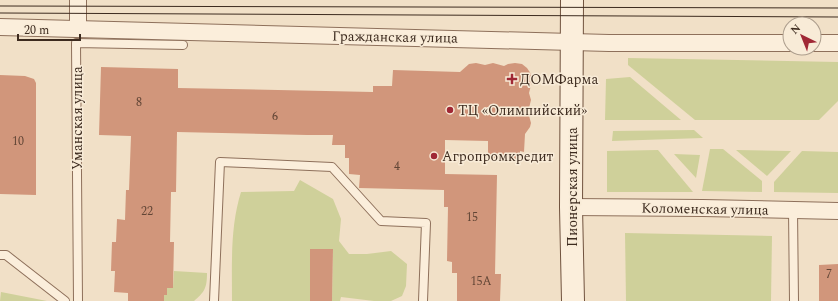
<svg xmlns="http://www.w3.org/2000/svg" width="838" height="301" font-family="Spectral,serif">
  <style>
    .green { fill: #cfd09a }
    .building { fill: #d1967b }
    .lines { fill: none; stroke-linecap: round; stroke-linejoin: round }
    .lane-casing { stroke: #8e705b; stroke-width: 10 }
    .street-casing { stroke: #8e705b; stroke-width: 18 }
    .secondary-casing { stroke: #70523e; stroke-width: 24 }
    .lane { stroke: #fbeedb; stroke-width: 8 }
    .street { stroke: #fbeedb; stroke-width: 16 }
    .secondary { stroke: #fbeedb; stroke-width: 22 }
    .tram { stroke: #3d2b1f; stroke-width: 1 }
    .poi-dot { fill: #a02835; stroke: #f8ebd7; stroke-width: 1.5 }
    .labels { text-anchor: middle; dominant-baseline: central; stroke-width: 3; stroke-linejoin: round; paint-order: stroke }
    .number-label { font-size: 12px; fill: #624636 }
    .street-label { font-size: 14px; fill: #3d2b1f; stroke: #f8ebd7 }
    .poi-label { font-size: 14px; fill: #3d2b1f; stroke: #f8ebd7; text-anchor: start }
  </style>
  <rect width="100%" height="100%" fill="#f1e0c7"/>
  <g class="green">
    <path d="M628,58L838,62V101L819,120H695L628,65Z"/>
    <path d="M630,77L681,120H605L606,79Z"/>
    <path d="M694,130L703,138L612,141L613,131Z"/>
    <path d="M710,149H723L762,181V192L702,191Z"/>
    <path d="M658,150L693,192H607V151Z"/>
    <path d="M736,150L791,151L767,176Z"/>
    <path d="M802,151L838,152V193L774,192V182Z"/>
    <path d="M674,154L700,155L696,178Z"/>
    <path d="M300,180L333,199L341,219L339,241L349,254H367L391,251L407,264L406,286L402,296L391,301H374L341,297L340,301H332L333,249H311L310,301H232C232,265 230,227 241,192L294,191Z"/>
    <path d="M625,233L772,236L771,301H626Z"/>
    <path d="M174,271L207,273C207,287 205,292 194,301H164V295H167V288H173Z"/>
    <path d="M1,292L47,301H0Z"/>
  </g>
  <g class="building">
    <path d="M476,63L485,65L493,63L504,66L508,64L515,63L522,64L527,68L531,74L532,81L529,93L531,100L528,112L531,123L530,127L525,134L524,152L520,151V159L488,158V141L445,140V174L497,175L495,274H501L500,301H457V273H452V262L447,261L448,207H444V190L359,188L360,175L349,174V158H345V145H332L333,135H307L177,132L176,192H171L170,242H174L173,288H167V295H164V301H128V293L114,292L115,271H111L112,242H116L117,219L125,220L126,190H129L131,136L99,135L101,67L178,69V88L373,92V86H392L393,70L460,72L469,64Z"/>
    <path d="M0,75L25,76L34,79L36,83V195L0,194Z"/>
    <path d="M310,249H333L332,301H310Z"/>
    <path d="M838,264V301H819V265Z"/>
  </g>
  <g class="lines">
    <defs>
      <g id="lane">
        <path d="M793,210L794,301"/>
        <path d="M0,255H6L65,301"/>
        <path d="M78,301L76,43L183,45"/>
        <path d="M214,301L220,162L332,167L381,221L426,223L423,301"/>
      </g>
      <g id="street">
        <path d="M0,27L609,43H790"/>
        <path d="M78,29V0"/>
        <path d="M814,43H838"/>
        <path d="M571,207L703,208L838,211"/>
      </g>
      <path id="secondary" d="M572,0L571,207L573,301"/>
    </defs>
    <use href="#lane" class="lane-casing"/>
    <use href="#street" class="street-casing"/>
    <use href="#secondary" class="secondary-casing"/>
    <use href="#lane" class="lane"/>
    <use href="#street" class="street"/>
    <use href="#secondary" class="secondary"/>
    <g class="tram">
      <path d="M0,6L838,8"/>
      <path d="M0,13L838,17"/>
    </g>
  </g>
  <g class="poi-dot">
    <path d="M510 73h4v4h4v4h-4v4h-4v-4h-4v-4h4z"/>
    <circle cx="450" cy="110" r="4"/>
    <circle cx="434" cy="156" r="4"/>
  </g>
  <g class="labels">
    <g class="number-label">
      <text x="139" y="102">8</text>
      <text x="275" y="116">6</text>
      <text x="18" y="141">10</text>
      <text x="397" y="166">4</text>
      <text x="147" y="211">22</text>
      <text x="472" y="217">15</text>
      <text x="829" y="274">7</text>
      <text x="481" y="281">15А</text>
    </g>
    <g class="street-label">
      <text transform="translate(395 37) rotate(1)">Гражданская улица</text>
      <text transform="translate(77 118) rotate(-90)">Уманская улица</text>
      <text transform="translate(572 187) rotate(-90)">Пионерская улица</text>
      <text transform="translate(705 209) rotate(1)">Коломенская улица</text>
    </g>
    <g class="poi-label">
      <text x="520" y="79">ДОМФарма</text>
      <text x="458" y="110">ТЦ «Олимпийский»</text>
      <text x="442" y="156">Агропромкредит</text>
    </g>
  </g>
  <g transform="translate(802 36) rotate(317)"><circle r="19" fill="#f8ebd7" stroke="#ad9e8d"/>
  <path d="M0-3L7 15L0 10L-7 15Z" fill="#a02835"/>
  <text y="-6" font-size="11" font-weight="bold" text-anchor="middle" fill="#3d2b1f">N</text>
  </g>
  <path d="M18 34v6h62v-6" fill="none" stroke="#3d2b1f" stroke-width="2"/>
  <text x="24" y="34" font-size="12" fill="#3d2b1f" stroke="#f8ebd7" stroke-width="3" paint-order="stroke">20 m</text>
</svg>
